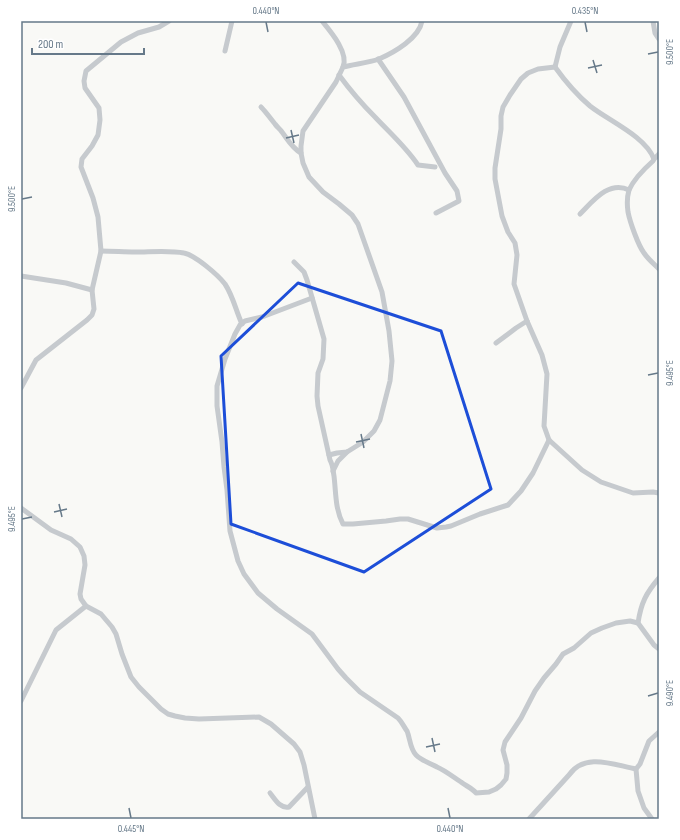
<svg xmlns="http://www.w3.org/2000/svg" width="680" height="840" font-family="'Sofia Sans Condensed',sans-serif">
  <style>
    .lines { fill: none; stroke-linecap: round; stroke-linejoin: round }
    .minor { stroke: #c6cace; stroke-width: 5 }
    .marked { fill: none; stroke: #1d4ed8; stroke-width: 3; stroke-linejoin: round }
    .ticks { fill: none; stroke: #667989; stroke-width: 1.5 }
    .neatline { fill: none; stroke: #667989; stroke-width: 1.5 }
    .ticks-label { font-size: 10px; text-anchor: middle; fill: #667989 }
  </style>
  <rect width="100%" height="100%" fill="#f9f9f6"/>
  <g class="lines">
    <g class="minor">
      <path d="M322,21C331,32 349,53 343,67"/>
      <path d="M653,21L655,33L659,39"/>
      <path d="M225,51L232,21"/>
      <path d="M378,59L404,97L445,173L457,191L459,201L436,213"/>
      <path d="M555,67L538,69L528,73L521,79L510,95L503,107L501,116V129L495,168V179L502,216L508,232L515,243L517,255L514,284L527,321L542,355L547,374L544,426L549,440L582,470L601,482L633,493L653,492L659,493"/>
      <path d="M555,67C565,81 577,95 590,106C609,121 645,136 654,159L653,161C644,169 634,179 629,190C627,197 627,205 628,212C630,222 638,245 644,253C648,259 654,264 659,269"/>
      <path d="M555,67L560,47L571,21"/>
      <path d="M339,75C350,90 362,104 375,117C390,133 406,147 418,165L435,167"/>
      <path d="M261,107C266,112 270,118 275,124C277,127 280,129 282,132C288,140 292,148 301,153"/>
      <path d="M654,159L659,154"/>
      <path d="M580,214C593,201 609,180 629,190"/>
      <path d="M101,251C113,251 124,252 135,252C150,252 170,250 184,253C195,255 218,275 225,284C233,296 236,311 242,324"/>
      <path d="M294,262L304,272L307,280L324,339L323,359L318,373L317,396L318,406L330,460C333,465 333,471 334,476C336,492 335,509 343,524H353L386,521L400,519H408L437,528L446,527L451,526L480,514L508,505L521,491L533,473L549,440"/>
      <path d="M21,276L66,283L92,290"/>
      <path d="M312,298L262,317L245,321L240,325L235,334L225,359L217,386V406L222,442L224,467L227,490L230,531L238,561L244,574L258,593L277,609L312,634L338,669L346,678L360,692L398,718C402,722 404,727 407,731C410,738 410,749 416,755C422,761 430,763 437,767C446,771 453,777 461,782C466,786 472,788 476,793L489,792L496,789L501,785L506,779L507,773V765L503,750L505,742L521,718L535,691L544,678L556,664L563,654L574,648L591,633L602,628L616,623L630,621L638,623"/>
      <path d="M496,343L516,328L527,321"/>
      <path d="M21,388L36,360L87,320L92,315L94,309L92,290L101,251L98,217L93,198L81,167L82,159L92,146L98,135L100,120L99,108L85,88L84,81L86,71L121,42L138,33L159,27L169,21"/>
      <path d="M329,455L337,453L347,452L363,442L374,431L380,420L390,381L392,361L389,331L382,292L358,224L352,215L339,204L323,192L309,177L303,163L301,153V146L303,131L336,82L343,67C354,64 368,63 379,59C395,52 419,38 422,21"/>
      <path d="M333,471L338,461L347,452"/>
      <path d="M21,508L51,530L71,539L80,547L84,556L85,565L80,594L81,599L86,606L101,614L112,627L116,634L122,654L131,677L139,687L161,709L168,714L175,716L185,718L199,719L259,717L271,724L294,744L300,752L304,765L315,819"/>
      <path d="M659,578C646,593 641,603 638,623L654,645L659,649"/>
      <path d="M21,701L56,630L86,606"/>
      <path d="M270,793C275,799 280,809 289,807L308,787"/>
      <path d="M529,819L569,775C585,752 614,765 636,769"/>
      <path d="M652,819L644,808L638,791L636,769L640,764L649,741L659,732"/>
    </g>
  </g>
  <path class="marked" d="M298,283L441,331L491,489L364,572L231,524L221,356Z"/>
  <path class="ticks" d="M266,22L268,32M585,22L587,32M648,54L658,52M593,60L597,73M588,68L602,65M291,130L294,143M286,138L299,135M22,199L32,197M648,375L658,373M361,434L364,448M356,442L370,439M59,504L62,517M54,512L67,509M22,519L32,517M648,696L658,693M432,738L435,752M426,747L440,744M129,808L131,818M448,808L450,818"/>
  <rect width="680" height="840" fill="none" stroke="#ffffff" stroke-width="44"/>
  <path d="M32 48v6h112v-6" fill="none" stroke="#667989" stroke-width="2"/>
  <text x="38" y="48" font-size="12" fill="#667989" stroke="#ffffff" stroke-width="3" paint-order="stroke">200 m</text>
  <rect x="22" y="22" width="636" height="796" class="neatline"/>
  <g class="ticks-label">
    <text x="266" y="14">0.440°N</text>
    <text x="585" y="14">0.435°N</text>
    <text transform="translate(669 52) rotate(-90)" y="4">9.500°E</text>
    <text transform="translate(11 199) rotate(-90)" y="4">9.500°E</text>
    <text transform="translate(669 373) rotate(-90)" y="4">9.495°E</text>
    <text transform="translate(11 519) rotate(-90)" y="4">9.495°E</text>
    <text transform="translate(669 693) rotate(-90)" y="4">9.490°E</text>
    <text x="131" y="832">0.445°N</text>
    <text x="450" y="832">0.440°N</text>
  </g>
</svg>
